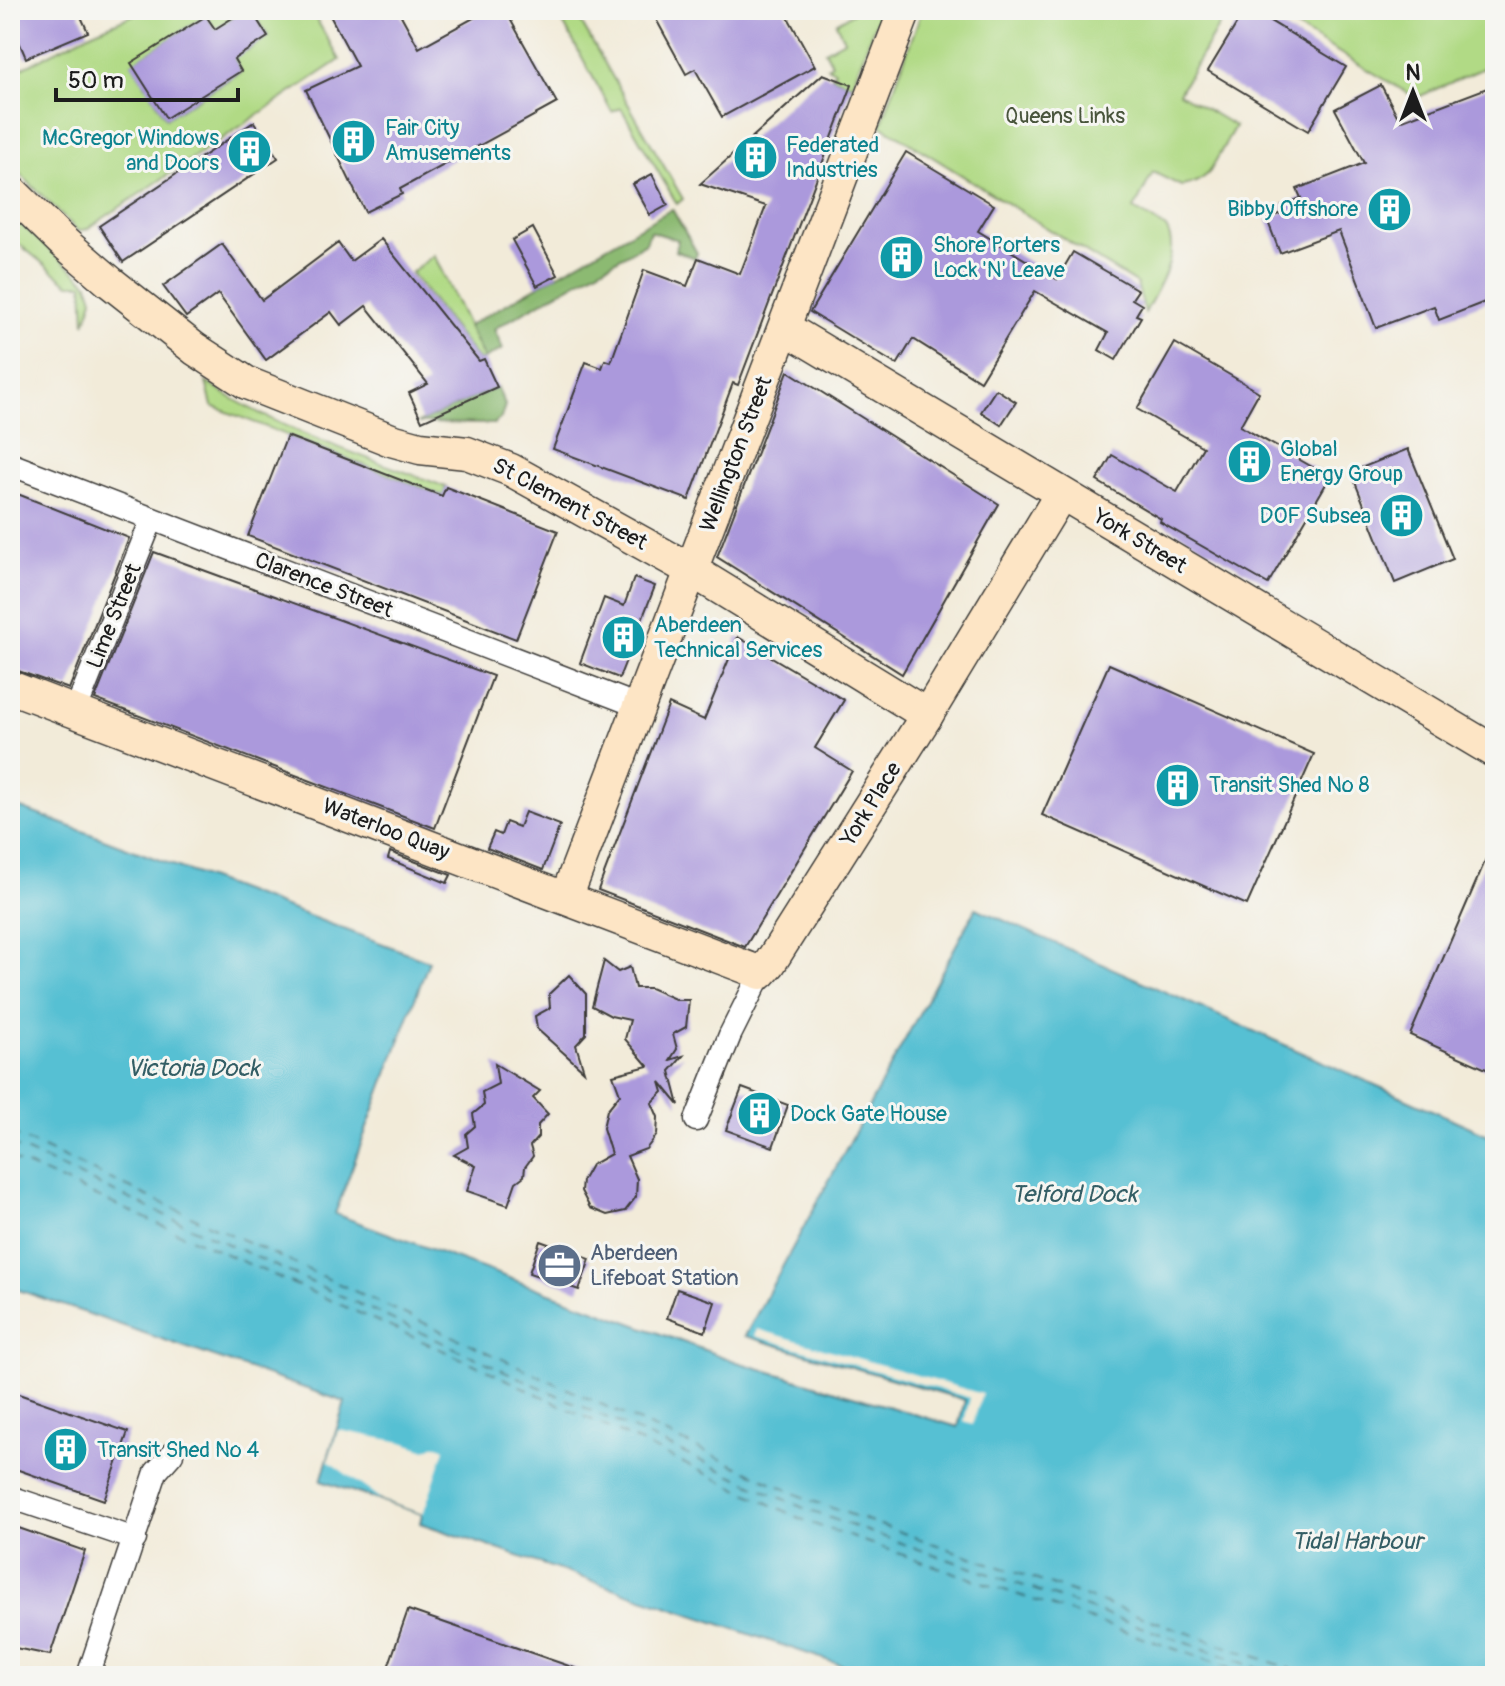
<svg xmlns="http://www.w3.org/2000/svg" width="1505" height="1686" font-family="Pangolin,sans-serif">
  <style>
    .green { fill: #b1da85; stroke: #667b50; stroke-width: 2 }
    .forest { fill: #8cba72; stroke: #546b47; stroke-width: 2 }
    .water { fill: #56c0d3; stroke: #396e78; stroke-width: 2 }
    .pier { fill: #f2ebd9 }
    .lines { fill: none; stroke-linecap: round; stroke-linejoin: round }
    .ferry { stroke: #335e65; stroke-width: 2; stroke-dasharray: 10 8; stroke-linecap: butt }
    .building { fill: #ab99dc }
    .street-casing { stroke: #3c3b38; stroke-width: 25 }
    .secondary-casing { stroke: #3c3b38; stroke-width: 35 }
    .street { stroke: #fff; stroke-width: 22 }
    .secondary { stroke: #fde5c5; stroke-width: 32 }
    .labels { text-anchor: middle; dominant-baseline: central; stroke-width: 6; stroke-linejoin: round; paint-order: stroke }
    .park-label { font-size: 22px; fill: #49553c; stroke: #f6f6f2 }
    .culture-label { font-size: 22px; fill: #0d838f; stroke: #f6f6f2; text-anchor: start }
    .street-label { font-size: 22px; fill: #1c1c1c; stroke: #f6f6f2 }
    .service-label { font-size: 22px; fill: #4e5e75; stroke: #f6f6f2; text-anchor: start }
    .water-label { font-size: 24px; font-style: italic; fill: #335e65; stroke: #f6f6f2 }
  </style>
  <rect width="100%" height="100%" fill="#f6f6f2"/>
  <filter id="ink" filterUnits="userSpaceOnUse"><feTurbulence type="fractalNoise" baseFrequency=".0125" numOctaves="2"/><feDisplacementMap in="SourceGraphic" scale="16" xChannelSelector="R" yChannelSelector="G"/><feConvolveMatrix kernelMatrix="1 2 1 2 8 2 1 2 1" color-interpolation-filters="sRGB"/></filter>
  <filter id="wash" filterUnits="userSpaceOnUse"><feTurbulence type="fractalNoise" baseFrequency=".006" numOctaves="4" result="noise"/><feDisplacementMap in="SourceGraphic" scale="32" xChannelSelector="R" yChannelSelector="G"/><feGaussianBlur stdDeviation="1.8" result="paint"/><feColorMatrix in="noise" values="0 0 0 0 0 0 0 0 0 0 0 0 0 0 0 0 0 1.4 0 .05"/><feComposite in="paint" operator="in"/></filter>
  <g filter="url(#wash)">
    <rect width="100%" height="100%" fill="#f2ebd9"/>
    <g class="green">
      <path d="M145,10H245L229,20L233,28L216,31L206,16L132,63L166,118L241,72L232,56L248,50L268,36L251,10H311L340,60L87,229L78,231L10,164V74L95,31Z"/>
      <path d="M556,10H574L683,199L677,204L621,108L612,112Z"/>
      <path d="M851,10H880L852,85L832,77L835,71L827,67L832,64L825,51L844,40L836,23L853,13Z"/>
      <path d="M922,10H1228L1179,93L1235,126L1209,173C1200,181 1193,184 1181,186L1153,172L1134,209L1166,228C1182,255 1157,288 1145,313L1137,284L881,125Z"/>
      <path d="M1267,10H1495V63L1416,98Z"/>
      <path d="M10,215L88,283L93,299L85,324L83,284H69L10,237Z"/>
      <path d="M434,255L484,359L479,361L411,273Z"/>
      <path d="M206,382C278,431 365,456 446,487L443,496L212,406Z"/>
    </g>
    <g class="forest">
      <path d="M672,209L697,253L695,258L675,251L678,240L650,231L646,243L494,329L503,349L484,359L468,326Z"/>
      <path d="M497,387L505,405L501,418L494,424L418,423Z"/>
    </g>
    <path class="water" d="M10,804L429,961L335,1214L737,1362L958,1427L965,1400L745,1336L976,908L1495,1138V1676H874L420,1523L422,1514L321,1481L345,1402L10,1287Z"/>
    <g class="pier">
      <path d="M757,1329L982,1394L973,1424L964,1421L970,1398L755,1336Z"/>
      <path d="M338,1430L402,1442L426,1450L436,1445L445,1449L423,1514L382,1500L328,1461Z"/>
    </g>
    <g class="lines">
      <g class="ferry">
        <path d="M10,1133L812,1501L1311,1676"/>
        <path d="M10,1144L810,1511L1281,1676"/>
        <path d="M10,1158L476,1365L808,1522L1253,1676"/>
      </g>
    </g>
    <g id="blocks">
      <g class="building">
        <path d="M10,10H78L88,32L26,58L10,21Z"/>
        <path d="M245,10H251L268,37L234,59L241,71L166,118L131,63L206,16L215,29Z"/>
        <path d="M327,10H398L419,48L488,10H505L557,103L400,189L402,194L365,212L306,90L357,66Z"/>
        <path d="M651,10H784L815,66L722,117L695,69L686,74Z"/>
        <path d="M1245,10H1252L1346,67L1308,131L1208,71Z"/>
        <path d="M823,74L852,85L738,385L733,383L689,500L553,449L586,362L602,368L605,360L611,362L644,270L687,286L698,258L740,274L766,206L700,184Z"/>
        <path d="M1381,85L1400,121L1487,88L1495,109V298L1439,320L1434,306L1376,328L1339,231L1280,253L1267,219L1284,212L1282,205L1301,198L1297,189L1364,163L1335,109Z"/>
        <path d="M254,122L278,158L123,262L99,226Z"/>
        <path d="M906,152L994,205L978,231L1057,279L1073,252L1138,290L1132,299L1142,305L1136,315L1141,317L1116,360L1099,350L1108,333L1035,291L980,381L913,339L897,365L810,312Z"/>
        <path d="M652,174L668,205L650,215L633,184Z"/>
        <path d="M533,228L558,275L537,286L512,240Z"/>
        <path d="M381,239L479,361L484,359L497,387L422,421L409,393L428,384L366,306L341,325L331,312L266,360L218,294L186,317L163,286L222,244L262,300L338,243L351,261Z"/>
        <path d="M1175,343L1259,392L1240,426L1330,477L1268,584L1160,522L1161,519L1097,481L1112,455L1177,492L1203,447L1137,409Z"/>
        <path d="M788,371L999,504L902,674L717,557Z"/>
        <path d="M996,389L1016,402L1001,425L981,412Z"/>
        <path d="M287,436L442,496L446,487L558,531L516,639L248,536Z"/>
        <path d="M1408,449L1453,559L1395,583L1351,472Z"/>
        <path d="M10,491L129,538L69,689L10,668Z"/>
        <path d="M154,552L493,676L435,828L95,699Z"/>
        <path d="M634,578L655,586L619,678L580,663L604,598L624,606Z"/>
        <path d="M738,637L844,700L815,748L852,771L745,947L598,890L669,704L704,720Z"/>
        <path d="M1109,664L1314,754L1247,905L1042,815Z"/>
        <path d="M525,812L560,825L543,870L487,848L494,832L501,835L506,822L519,827Z"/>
        <path d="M1495,838V1073L1410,1035Z"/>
        <path d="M390,852L451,875L447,883L388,859Z"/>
        <path d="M604,961L618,972L630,967L635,988H650L677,1000H689L686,1027L673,1034L677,1049L670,1060L683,1056L670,1071L679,1105L660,1082L663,1092L652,1103L658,1117L657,1135L646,1149L627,1156L637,1179L636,1197L625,1211L607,1215L590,1208L581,1191L582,1181L591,1165L611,1154L603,1128L607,1110L620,1094L613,1075L648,1066L625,1039L630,1020L611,1016L592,1006Z"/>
        <path d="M569,975L586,994V1034L576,1045L584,1071L537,1029L535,1016L550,1008L549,994Z"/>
        <path d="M495,1064L540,1091L533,1098L548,1114L538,1125V1137L530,1146L533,1156L525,1167L524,1176L516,1182L508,1205L467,1191L476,1166L454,1155L468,1147L466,1134L475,1126L473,1114L484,1105L482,1092L498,1084Z"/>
        <path d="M742,1088L788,1105L773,1147L726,1130Z"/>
        <path d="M540,1241L590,1259L579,1290L529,1273Z"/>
        <path d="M677,1289L715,1302L705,1332L667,1318Z"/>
        <path d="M10,1391L128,1432L104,1500L10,1467Z"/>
        <path d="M10,1525L85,1551L50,1655L10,1647Z"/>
        <path d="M408,1610L589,1673V1676H385Z"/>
      </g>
    </g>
  </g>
  <g filter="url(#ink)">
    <use href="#blocks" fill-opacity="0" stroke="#3c3b38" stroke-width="2"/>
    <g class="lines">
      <defs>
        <g id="street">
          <path d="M10,464L638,706"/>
          <path d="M75,712L152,519"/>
          <path d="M696,1120L730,1035L761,973"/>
          <path d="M10,1497L135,1539"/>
          <path d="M88,1676L156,1472L172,1454"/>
        </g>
        <g id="secondary">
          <path d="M10,190L61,240L110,282L195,349L247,383L391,440L420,448L467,453L511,470L691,570L927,715"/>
          <path d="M785,328L1495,752"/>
          <path d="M10,687L761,973L770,963L927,715L1061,494"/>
          <path d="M566,898L905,10"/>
        </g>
      </defs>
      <use href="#street" class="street-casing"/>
      <use href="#secondary" class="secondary-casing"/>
      <use href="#street" class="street"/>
      <use href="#secondary" class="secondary"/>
    </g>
  </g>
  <defs>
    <symbol id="building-disc" viewBox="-11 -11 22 22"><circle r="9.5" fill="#0f9aa8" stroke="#f6f6f2"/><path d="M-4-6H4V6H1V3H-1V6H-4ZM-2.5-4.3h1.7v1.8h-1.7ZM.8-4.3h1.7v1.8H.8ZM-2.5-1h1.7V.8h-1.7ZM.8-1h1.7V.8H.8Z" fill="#fff"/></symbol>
    <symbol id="office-disc" viewBox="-11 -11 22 22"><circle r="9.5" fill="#5c6f8a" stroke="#f6f6f2"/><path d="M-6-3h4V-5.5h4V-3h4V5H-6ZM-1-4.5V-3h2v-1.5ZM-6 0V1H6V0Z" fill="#fff"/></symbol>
  </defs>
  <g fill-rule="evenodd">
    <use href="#building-disc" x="328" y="116" width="51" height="51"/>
    <use href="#building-disc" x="224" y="126" width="51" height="51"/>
    <use href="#building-disc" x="730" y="132" width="51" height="51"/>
    <use href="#building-disc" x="1364" y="184" width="51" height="51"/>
    <use href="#building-disc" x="876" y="232" width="51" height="51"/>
    <use href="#building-disc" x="1224" y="436" width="51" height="51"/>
    <use href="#building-disc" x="1376" y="490" width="51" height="51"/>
    <use href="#building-disc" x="598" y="612" width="51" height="51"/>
    <use href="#building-disc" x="1152" y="760" width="51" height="51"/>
    <use href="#building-disc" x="734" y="1088" width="51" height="51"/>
    <use href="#office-disc" x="534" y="1240" width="51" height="51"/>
    <use href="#building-disc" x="40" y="1424" width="51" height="51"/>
  </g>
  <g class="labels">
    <g class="park-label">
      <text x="1065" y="116">Queens Links</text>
    </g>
    <g class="culture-label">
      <text x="385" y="128">Fair City<tspan x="385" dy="25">Amusements</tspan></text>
      <text x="219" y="138" text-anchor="end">McGregor Windows<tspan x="219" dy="25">and Doors</tspan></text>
      <text x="786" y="145">Federated<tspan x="786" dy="25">Industries</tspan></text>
      <text x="1358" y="209" text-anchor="end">Bibby Offshore</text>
      <text x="933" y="245">Shore Porters<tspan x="933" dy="25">Lock 'N' Leave</tspan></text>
      <text x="1280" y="449">Global<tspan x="1280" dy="25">Energy Group</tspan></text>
      <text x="1371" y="516" text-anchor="end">DOF Subsea</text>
      <text x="654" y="625">Aberdeen<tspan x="654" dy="25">Technical Services</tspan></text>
      <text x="1209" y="785">Transit Shed № 8</text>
      <text x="790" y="1114">Dock Gate House</text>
      <text x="97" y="1450">Transit Shed № 4</text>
    </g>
    <g class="street-label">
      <text transform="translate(736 454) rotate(-69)">Wellington Street</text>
      <text transform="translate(570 504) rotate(28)">St Clement Street</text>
      <text transform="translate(1140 541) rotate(31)">York Street</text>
      <text transform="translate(324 585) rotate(21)">Clarence Street</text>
      <text transform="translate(114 616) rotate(-68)">Lime Street</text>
      <text transform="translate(871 804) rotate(-58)">York Place</text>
      <text transform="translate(386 829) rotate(21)">Waterloo Quay</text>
    </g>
    <g class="service-label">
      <text x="590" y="1253">Aberdeen<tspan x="590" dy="25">Lifeboat Station</tspan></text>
    </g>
    <g class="water-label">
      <text x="193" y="1068">Victoria Dock</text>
      <text x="1074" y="1194">Telford Dock</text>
      <text x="1357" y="1541">Tidal Harbour</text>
    </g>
  </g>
  <rect width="1505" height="1686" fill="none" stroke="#f6f6f2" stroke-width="40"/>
  <g transform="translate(1413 92)" stroke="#f6f6f2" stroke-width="6" paint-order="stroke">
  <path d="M0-6L14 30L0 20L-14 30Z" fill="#1c1c1c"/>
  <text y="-12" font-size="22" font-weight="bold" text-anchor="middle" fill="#1c1c1c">N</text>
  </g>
  <path d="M56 88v12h182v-12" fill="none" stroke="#1c1c1c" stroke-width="4"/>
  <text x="68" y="88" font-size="24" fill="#1c1c1c" stroke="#f6f6f2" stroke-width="6" paint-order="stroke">50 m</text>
</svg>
